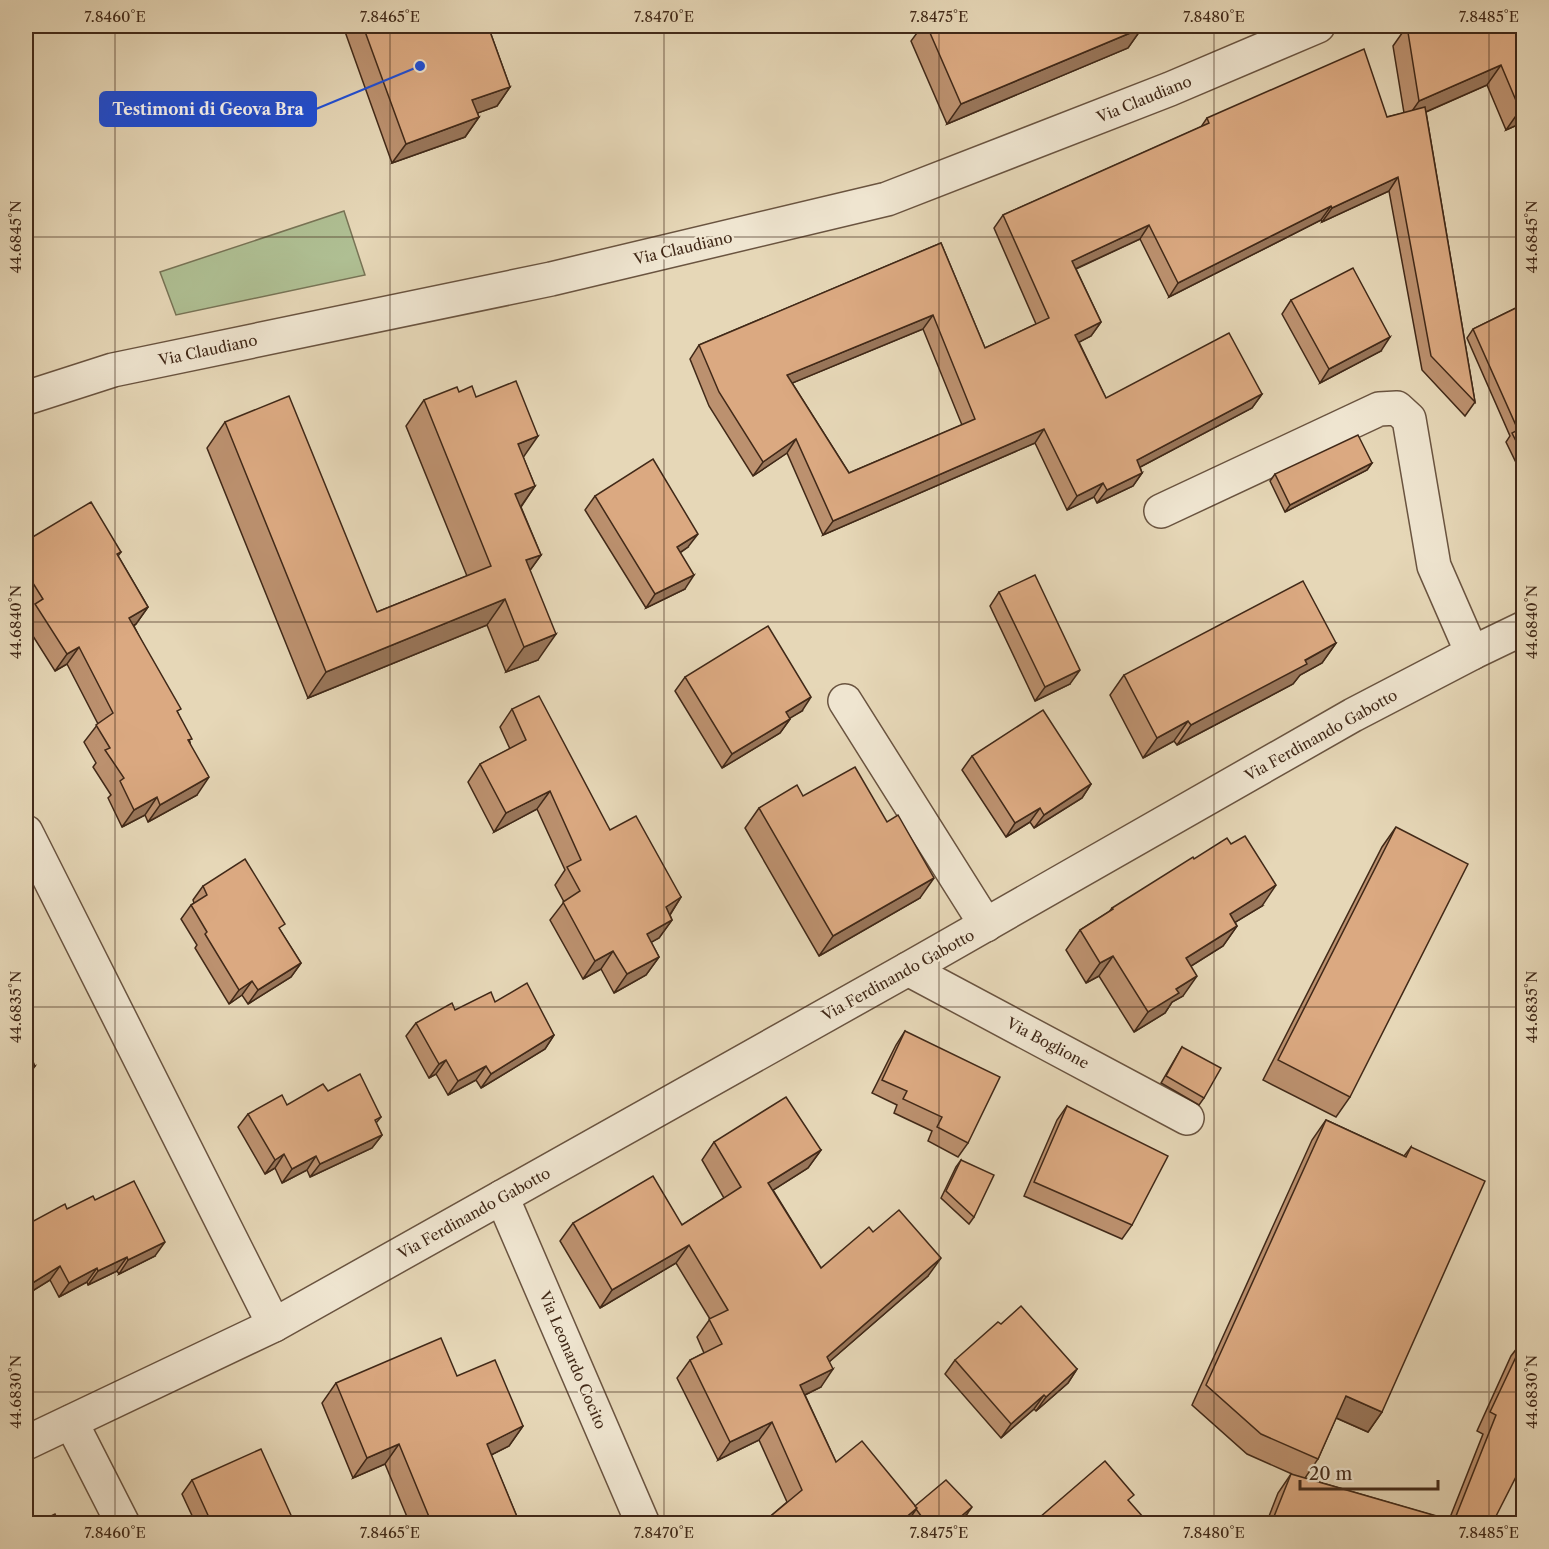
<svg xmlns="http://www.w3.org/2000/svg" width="1549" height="1549" font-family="'Libre Caslon Text',serif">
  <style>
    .green { fill: #afbf93; stroke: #787456; stroke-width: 1.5 }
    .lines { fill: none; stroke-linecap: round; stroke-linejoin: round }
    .minor-casing { stroke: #6a5440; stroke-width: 36 }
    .minor { stroke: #efe5d0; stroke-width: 33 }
    .wall { fill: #bc916f; stroke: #412918; stroke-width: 1.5; fill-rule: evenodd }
    .shaded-wall { fill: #99765a; stroke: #412918; stroke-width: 1.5 }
    .building { fill: #dba981; stroke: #412918; stroke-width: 1.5; fill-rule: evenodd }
    .ticks { fill: none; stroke: #412918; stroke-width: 1.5; stroke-opacity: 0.45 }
    .labels { text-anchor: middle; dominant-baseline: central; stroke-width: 5; stroke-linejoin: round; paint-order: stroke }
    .street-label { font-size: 15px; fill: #412918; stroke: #efe5d0 }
    .leader { fill: none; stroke: #1d4ed8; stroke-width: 2 }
    .callout-dot { fill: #1d4ed8; stroke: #efe5d0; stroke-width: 2 }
    .callout { fill: #1d4ed8; stroke: #1d4ed8; stroke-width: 2 }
    .callout-label { font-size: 16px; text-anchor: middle; font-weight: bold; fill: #fff }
    .neatline { fill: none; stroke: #412918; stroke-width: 2 }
    .ticks-label { font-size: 15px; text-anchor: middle; fill: #412918 }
  </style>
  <rect width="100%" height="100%" fill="#e6d7b7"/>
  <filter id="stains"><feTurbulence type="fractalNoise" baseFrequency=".00333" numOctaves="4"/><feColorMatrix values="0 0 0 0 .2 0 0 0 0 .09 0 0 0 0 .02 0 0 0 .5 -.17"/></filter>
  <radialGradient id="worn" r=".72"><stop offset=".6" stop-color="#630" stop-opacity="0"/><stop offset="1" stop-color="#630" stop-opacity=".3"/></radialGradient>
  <path class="green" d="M344,211L365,275L176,315L160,272Z"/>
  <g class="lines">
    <defs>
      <g id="minor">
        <path d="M26,398L113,370L551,279L887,199L1170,89L1318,26"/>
        <path d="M1161,511L1379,409L1397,408L1409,419L1434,566L1472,653"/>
        <path d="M845,701L986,925"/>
        <path d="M26,832L274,1325"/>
        <path d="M908,969L1187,1118"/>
        <path d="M502,1197L643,1524"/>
        <path d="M71,1422L123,1524"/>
        <path d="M26,1443L274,1325L908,969L1353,715L1472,653L1524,628"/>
      </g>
    </defs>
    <use href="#minor" class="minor-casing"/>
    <use href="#minor" class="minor"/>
  </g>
  <g class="wall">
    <path d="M343,26H488L510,87L497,106L477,113L479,117L465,137L392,163Z"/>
    <path d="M922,26H1141L1142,28L1128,48L947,124L911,41Z"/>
    <path d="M1407,26H1524V122L1506,130L1487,85L1426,112L1475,402L1465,416L1422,370L1389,191L1322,222L1321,220L1169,297L1140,239L1076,269L1101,322L1091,336L1079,342L1106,398L1262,394L1252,408L1140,467L1142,473L1133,486L1097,503L1094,497L1067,510L1035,443L823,535L787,453L753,476L709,406L690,359L699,345L941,243L985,348L1036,324L994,228L1003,215L1201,127L1207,118L1387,117L1404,113L1393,46ZM923,329L962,425L849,473L792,383Z"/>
    <path d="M1291,300L1381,351L1320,383L1282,314Z"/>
    <path d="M1524,304V479L1506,442L1510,436L1467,338L1473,329Z"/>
    <path d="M459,392L476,397L523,457L535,486L521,507L541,555L530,570L538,660L506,672L487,625L308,698L207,448L225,422L377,612L467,576L406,426L424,400Z"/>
    <path d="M1372,463L1367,470L1285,512L1270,481L1275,474Z"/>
    <path d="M595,496L688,547L680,553L685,589L646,608L585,510Z"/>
    <path d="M26,541L121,552L118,556L148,607L136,624L134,626L178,713L190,742L197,795L148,822L145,815L122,827L108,798L111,795L93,767L96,763L84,742L98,724L67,664L55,671L26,625V618L29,613L26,608Z"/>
    <path d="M999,592L1070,684L1035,701L990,606Z"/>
    <path d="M1336,643L1322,663L1300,675L1293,684L1177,745L1174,741L1143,758L1110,695L1124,675Z"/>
    <path d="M685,677L802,711L789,718L790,719L780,733L722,768L675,691Z"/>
    <path d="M512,709L610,830L681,897L670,915L672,920L659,938L651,942L659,957L646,975L614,993L601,969L583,979L550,920L564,902L555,885L565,870L537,809L494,832L468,782L480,764L510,749L500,727Z"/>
    <path d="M972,756L1091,784L1082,798L1034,828L1030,822L1006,837L962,770Z"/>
    <path d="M803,796L887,822L920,898L819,956L745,828L759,808Z"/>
    <path d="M1396,827L1350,1097L1336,1117L1263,1080L1382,847Z"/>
    <path d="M203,886L280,930L301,963L291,977L248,1004L242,995L229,1004L195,948L197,945L181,919L191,905L194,903L193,900Z"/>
    <path d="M1262,906L1235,922L1237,926L1223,946L1191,966L1183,996L1172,1002L1165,1013L1134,1032L1099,976L1086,983L1066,950L1080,930L1109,912L1112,908Z"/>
    <path d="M495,1002L554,1035L545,1049L481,1088L476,1080L448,1095L436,1074L429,1078L406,1036L416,1023L455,1010Z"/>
    <path d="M905,1031L968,1143L958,1157L928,1141L932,1131L894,1113L897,1105L872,1093L896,1045Z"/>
    <path d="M1182,1047L1204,1098L1199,1105L1161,1083Z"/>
    <path d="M328,1091L381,1117L376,1123L382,1135L372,1148L310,1177L307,1170L282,1183L275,1168L265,1174L238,1127L248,1114L287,1105Z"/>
    <path d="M1067,1106L1132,1225L1122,1239L1024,1196L1057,1120Z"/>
    <path d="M1326,1120L1404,1156L1411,1147L1382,1412L1368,1432L1336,1418L1318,1459L1305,1478L1449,1520L1483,1434L1477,1431L1511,1356L1524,1339L1492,1524H1266L1278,1493L1291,1474H1292L1247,1454L1192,1405L1312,1140Z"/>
    <path d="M714,1142L821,1150L808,1168L773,1190L821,1268L873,1232L928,1276L829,1362L821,1387L805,1395L836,1462L915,1506L967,1514L956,1524H916L911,1517L906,1524H764L766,1520L787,1502L759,1440L718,1460L677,1378L690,1360L704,1353L697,1337L710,1319L676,1263L600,1308L560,1241L573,1223L682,1225L724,1198L702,1160Z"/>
    <path d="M961,1160L974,1217L969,1224L941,1198L956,1167Z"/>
    <path d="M95,1200L155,1256L119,1274L117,1271L88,1285L87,1282L59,1297L50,1280L26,1295V1225L67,1209Z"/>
    <path d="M955,1360L1077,1369L1068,1383L1036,1411L1034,1409L1001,1438L945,1374Z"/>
    <path d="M457,1376L523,1426L509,1446L491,1455L520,1524H410L385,1464L353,1478L322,1403L336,1383Z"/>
    <path d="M192,1480L295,1524H196L182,1494Z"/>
  </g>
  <g class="shaded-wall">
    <path d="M1142,28L1128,48L947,124L961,104Z"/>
    <path d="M1501,65L1487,85L1405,121L1419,101Z"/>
    <path d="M510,87L497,106L459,120L472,100Z"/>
    <path d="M1524,108V122L1506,130L1520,110Z"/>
    <path d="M479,117L465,137L392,163L406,144Z"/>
    <path d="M1398,177L1389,191L1322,222L1332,208Z"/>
    <path d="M1331,206L1321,220L1169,297L1178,283Z"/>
    <path d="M1149,225L1140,239L1062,275L1072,261Z"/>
    <path d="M933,315L923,329L778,389L787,375Z"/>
    <path d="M1101,322L1091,336L1066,349L1075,335Z"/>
    <path d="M1390,337L1381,351L1320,383L1329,369Z"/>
    <path d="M1262,394L1252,408L1127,474L1137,460Z"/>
    <path d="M1044,429L1035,443L823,535L833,521Z"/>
    <path d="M538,436L520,462L518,444Z"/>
    <path d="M796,439L787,453L753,476L763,462Z"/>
    <path d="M1372,463L1367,470L1285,512L1290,505Z"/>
    <path d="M1142,473L1133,486L1097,503L1107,490Z"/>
    <path d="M1103,483L1094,497L1067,510L1077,496Z"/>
    <path d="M535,486L517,512L515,494Z"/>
    <path d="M698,534L688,547L667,561L677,547Z"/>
    <path d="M541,555L523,580L526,560Z"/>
    <path d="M694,575L685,589L646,608L655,594Z"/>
    <path d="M505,599L487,625L308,698L326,672Z"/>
    <path d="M148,607L136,624L117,635L129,618Z"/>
    <path d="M556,634L538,660L506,672L524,647Z"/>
    <path d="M1336,643L1322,663L1300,675L1293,684L1177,745L1191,725Z"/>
    <path d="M79,647L67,664L55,671L67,654Z"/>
    <path d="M1080,670L1070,684L1035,701L1045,687Z"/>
    <path d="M811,697L802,711L777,726L786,712Z"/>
    <path d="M790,719L780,733L722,768L732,754Z"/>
    <path d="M1188,721L1174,741L1143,758L1157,738Z"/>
    <path d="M209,777L197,795L148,822L160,805Z"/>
    <path d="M1091,784L1082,798L1034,828L1044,815Z"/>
    <path d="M550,791L537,809L494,832L506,813Z"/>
    <path d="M157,797L145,815L122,827L134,810Z"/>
    <path d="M1040,808L1030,822L1006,837L1015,823Z"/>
    <path d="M934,878L920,898L819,956L833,936Z"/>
    <path d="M1276,885L1262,906L1216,934L1230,914Z"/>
    <path d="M681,897L669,916L666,907Z"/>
    <path d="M672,920L659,938L634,952L647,934Z"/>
    <path d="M1237,926L1223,946L1172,978L1186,958Z"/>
    <path d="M613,951L601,969L583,979L595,961Z"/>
    <path d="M1113,956L1099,976L1086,983L1100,963Z"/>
    <path d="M659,957L646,975L614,993L627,974Z"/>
    <path d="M301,963L291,977L248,1004L258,990Z"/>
    <path d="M1197,976L1183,996L1172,1002L1165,1013L1134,1032L1148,1012L1176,989Z"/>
    <path d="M252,981L242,995L229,1004L239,990Z"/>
    <path d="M554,1035L545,1049L481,1088L491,1074Z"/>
    <path d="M446,1060L436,1074L429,1078L439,1064Z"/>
    <path d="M35,1066L26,1079V1070Z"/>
    <path d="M486,1066L476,1080L448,1095L458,1081Z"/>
    <path d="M382,1135L372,1148L310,1177L320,1164Z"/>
    <path d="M821,1150L808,1168L756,1201L768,1183Z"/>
    <path d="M284,1154L275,1168L265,1174L275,1160Z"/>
    <path d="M316,1156L307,1170L282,1183L292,1169Z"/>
    <path d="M165,1242L155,1256L119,1274L128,1260Z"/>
    <path d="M689,1245L676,1263L600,1308L612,1290Z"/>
    <path d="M127,1257L117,1271L88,1285L98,1271Z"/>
    <path d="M941,1258L928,1276L814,1375L827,1357Z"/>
    <path d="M60,1266L50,1280L26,1295V1287Z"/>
    <path d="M97,1268L87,1282L59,1297L69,1283Z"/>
    <path d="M833,1369L821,1387L788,1403L800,1385Z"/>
    <path d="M1077,1369L1068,1383L1036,1411L1046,1397Z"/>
    <path d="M1044,1395L1034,1409L1001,1438L1011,1424Z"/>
    <path d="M1346,1396L1382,1412L1368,1432L1332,1416Z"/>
    <path d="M772,1422L759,1440L718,1460L730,1442Z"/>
    <path d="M523,1426L509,1446L473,1464L487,1444Z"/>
    <path d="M399,1444L385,1464L353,1478L367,1458Z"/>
    <path d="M972,1507L967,1514L956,1524H952Z"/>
    <path d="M917,1508L906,1524H898Z"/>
  </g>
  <g class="building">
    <path d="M363,26H488L510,87L472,100L479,117L406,144Z"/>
    <path d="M927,26H1141L1142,28L961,104Z"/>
    <path d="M1407,26H1524V108L1520,110L1501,65L1419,101Z"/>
    <path d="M1364,49L1387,117L1425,107L1475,402L1431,356L1398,177L1332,208L1331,206L1178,283L1149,225L1072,261L1101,322L1075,335L1106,398L1229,333L1262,394L1137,460L1142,473L1107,490L1103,483L1077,496L1044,429L833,521L796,439L763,462L719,392L699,345L941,243L985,348L1049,318L1003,215L1209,123L1207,118ZM933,315L975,419L849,473L787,375Z"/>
    <path d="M1353,268L1390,337L1329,369L1291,300Z"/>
    <path d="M1524,304V457L1512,433L1518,430L1473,329Z"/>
    <path d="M516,381L538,436L518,444L535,486L515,494L541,555L526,560L556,634L524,647L505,599L326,672L225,422L289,396L377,612L491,566L424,400L457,387L459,392L472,386L476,397Z"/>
    <path d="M1358,435L1372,463L1290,505L1275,474Z"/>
    <path d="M653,459L698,534L677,547L694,575L655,594L595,496Z"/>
    <path d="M91,502L121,552L117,554L148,607L129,618L181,709L177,711L192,739L188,740L209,777L160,805L157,797L134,810L120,781L124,778L105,750L110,748L96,725L113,713L79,647L67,654L35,604L43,599L26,572V541Z"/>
    <path d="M1035,575L1080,670L1045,687L999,592Z"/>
    <path d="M1303,581L1336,643L1305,660L1307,664L1191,725L1188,721L1157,738L1124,675Z"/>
    <path d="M768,626L811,697L786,712L790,719L732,754L685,677Z"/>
    <path d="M539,696L610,830L636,816L681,897L666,907L672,920L647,934L659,957L627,974L613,951L595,961L563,902L580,891L567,867L581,860L550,791L506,813L480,764L526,740L512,709Z"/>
    <path d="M1043,710L1091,784L1044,815L1040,808L1015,823L972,756Z"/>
    <path d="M855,767L887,822L898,815L934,878L833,936L759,808L797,785L803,796Z"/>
    <path d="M1396,827L1468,864L1350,1097L1278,1060Z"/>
    <path d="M1245,836L1276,885L1230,914L1237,926L1186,958L1197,976L1176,989L1179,993L1148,1012L1113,956L1100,963L1080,930L1113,909L1112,908L1193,857L1194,859L1227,838L1231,844Z"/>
    <path d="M245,859L285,924L279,928L301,963L258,990L252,981L239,990L205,934L207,932L191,905L207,895L203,886Z"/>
    <path d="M527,983L554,1035L491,1074L486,1066L458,1081L446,1060L439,1064L416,1023L452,1003L455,1010L491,992L495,1002Z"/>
    <path d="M905,1031L1000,1077L968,1143L937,1127L942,1117L903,1099L907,1091L882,1080Z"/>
    <path d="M26,1046L35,1066L26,1070Z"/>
    <path d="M1182,1047L1221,1068L1204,1098L1166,1076Z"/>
    <path d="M360,1074L381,1117L375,1120L382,1135L320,1164L316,1156L292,1169L284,1154L275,1160L248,1114L282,1095L287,1105L323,1084L328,1091Z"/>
    <path d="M786,1097L821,1150L768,1183L821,1268L869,1227L873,1232L899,1210L941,1258L827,1357L833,1369L800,1385L836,1462L862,1441L917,1508L898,1524H769L766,1520L802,1490L772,1422L730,1442L690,1360L722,1344L709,1319L728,1310L689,1245L612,1290L573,1223L653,1176L682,1225L741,1187L714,1142Z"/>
    <path d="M1067,1106L1168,1156L1132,1225L1034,1182Z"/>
    <path d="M1326,1120L1406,1157L1411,1147L1485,1181L1382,1412L1346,1396L1318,1459L1261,1434L1206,1385Z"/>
    <path d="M961,1160L994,1175L974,1217L946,1191Z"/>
    <path d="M134,1181L165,1242L128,1260L127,1257L98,1271L97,1268L69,1283L60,1266L26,1287V1233L29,1232L26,1225L65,1204L67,1209L93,1196L95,1200Z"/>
    <path d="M1021,1306L1077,1369L1046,1397L1044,1395L1011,1424L955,1360L998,1322L1001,1324Z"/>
    <path d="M441,1338L457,1376L495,1360L523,1426L487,1444L520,1524H432L399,1444L367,1458L336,1383Z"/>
    <path d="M1524,1340V1461L1492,1524H1271L1291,1474L1454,1521L1496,1415L1490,1412Z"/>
    <path d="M261,1449L295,1524H212L192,1480Z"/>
    <path d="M1105,1461L1134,1495L1128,1500L1143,1517L1136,1524H1032Z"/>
    <path d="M946,1480L972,1507L952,1524H927L916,1509L917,1508L915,1506Z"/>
    <path d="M55,1514L59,1524H35Z"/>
  </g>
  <path class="ticks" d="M115,26V1524M390,26V1524M664,26V1524M939,26V1524M1214,26V1524M1489,26V1524M26,237H1524M26,622H1524M26,1007H1524M26,1392H1524"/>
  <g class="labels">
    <g class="street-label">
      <text transform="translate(1144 99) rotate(-22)">Via Claudiano</text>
      <text transform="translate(683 248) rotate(-13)">Via Claudiano</text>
      <text transform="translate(208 350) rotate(-12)">Via Claudiano</text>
      <text transform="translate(1321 735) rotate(-29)">Via Ferdinando Gabotto</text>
      <text transform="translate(898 975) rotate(-29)">Via Ferdinando Gabotto</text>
      <text transform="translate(1048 1043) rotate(28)">Via Boglione</text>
      <text transform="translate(474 1213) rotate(-29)">Via Ferdinando Gabotto</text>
      <text transform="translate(573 1360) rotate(67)">Via Leonardo Cocito</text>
    </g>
  </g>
  <path class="leader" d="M420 66L316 109"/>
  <circle class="callout-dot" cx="420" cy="66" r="6"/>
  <rect class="callout" x="100" y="92" width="216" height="34" rx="6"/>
  <g class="callout-label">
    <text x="208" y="115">Testimoni di Geova Bra</text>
  </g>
  <rect width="1549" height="1549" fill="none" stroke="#e6d7b7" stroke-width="66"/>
  <path d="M1300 1480v9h138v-9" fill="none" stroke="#412918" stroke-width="3"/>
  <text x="1309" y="1480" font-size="18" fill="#412918" stroke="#efe5d0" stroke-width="4.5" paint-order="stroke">20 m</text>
  <rect x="33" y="33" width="1483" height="1483" class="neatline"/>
  <g class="ticks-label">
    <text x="115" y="22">7.8460°E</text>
    <text x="390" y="22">7.8465°E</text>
    <text x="664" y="22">7.8470°E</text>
    <text x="939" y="22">7.8475°E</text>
    <text x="1214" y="22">7.8480°E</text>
    <text x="1489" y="22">7.8485°E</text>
    <text transform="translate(16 237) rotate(-90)" y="5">44.6845°N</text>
    <text transform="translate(1532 237) rotate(-90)" y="5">44.6845°N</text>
    <text transform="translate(16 622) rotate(-90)" y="5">44.6840°N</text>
    <text transform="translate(1532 622) rotate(-90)" y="5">44.6840°N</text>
    <text transform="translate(16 1007) rotate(-90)" y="5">44.6835°N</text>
    <text transform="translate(1532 1007) rotate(-90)" y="5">44.6835°N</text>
    <text transform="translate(16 1392) rotate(-90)" y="5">44.6830°N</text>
    <text transform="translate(1532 1392) rotate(-90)" y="5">44.6830°N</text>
    <text x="115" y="1538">7.8460°E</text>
    <text x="390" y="1538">7.8465°E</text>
    <text x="664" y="1538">7.8470°E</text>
    <text x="939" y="1538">7.8475°E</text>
    <text x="1214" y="1538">7.8480°E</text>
    <text x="1489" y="1538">7.8485°E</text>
  </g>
  <rect width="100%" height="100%" filter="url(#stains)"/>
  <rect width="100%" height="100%" fill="url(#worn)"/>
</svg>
